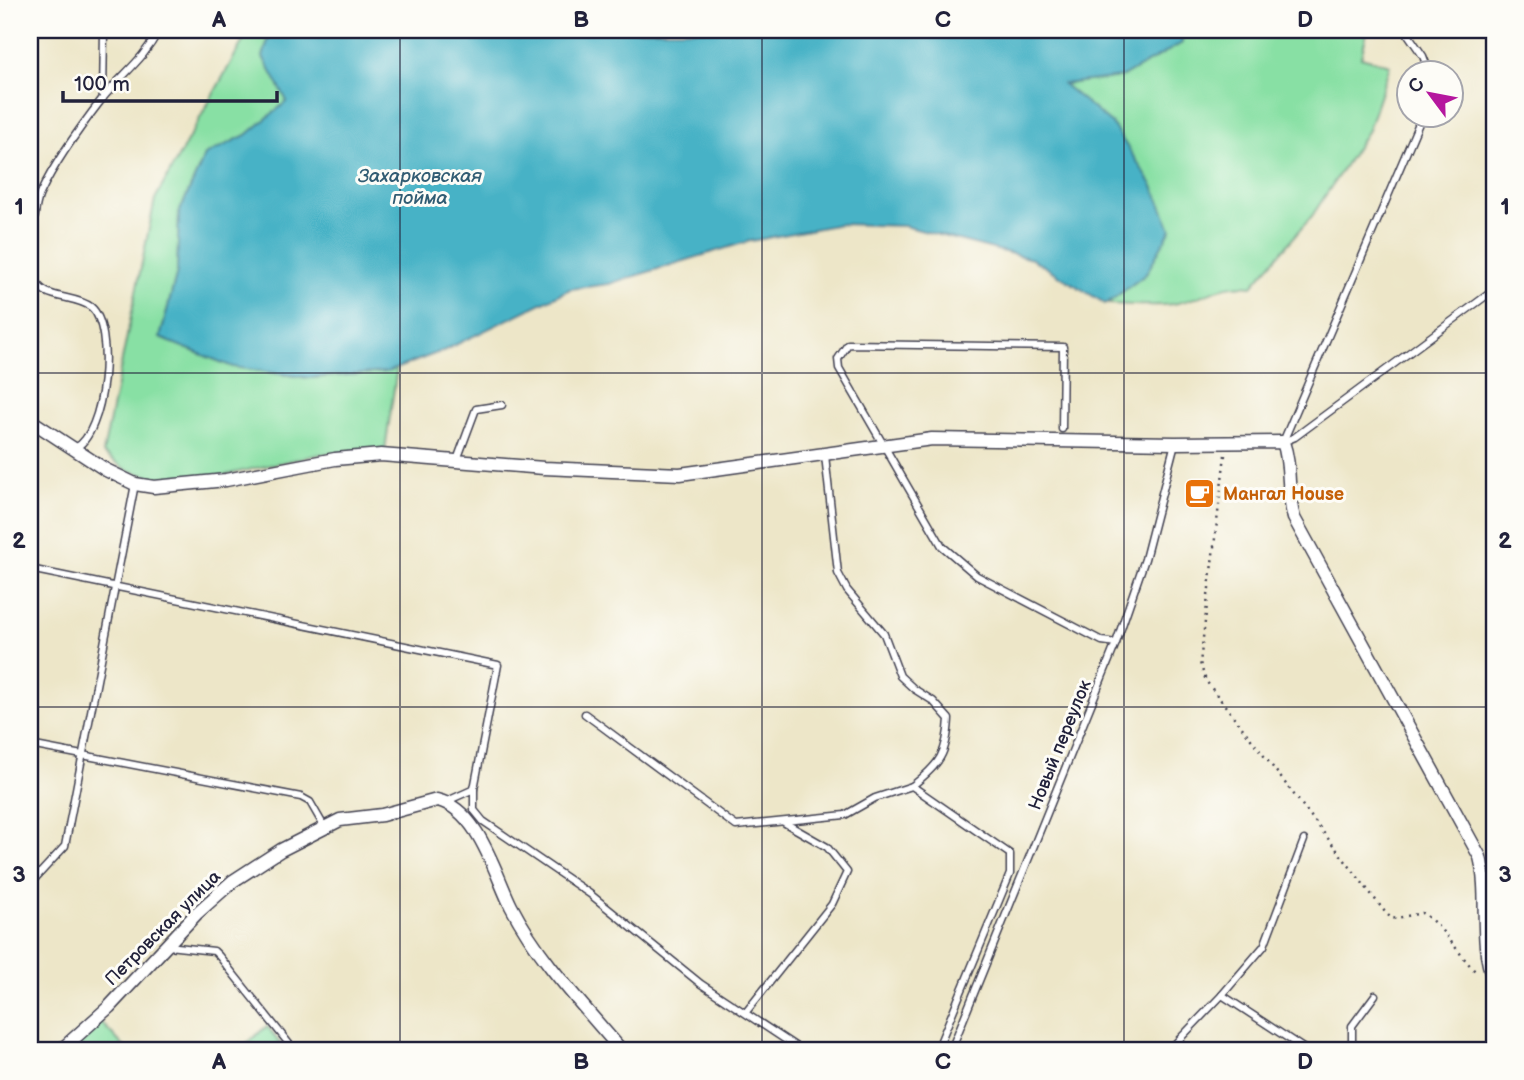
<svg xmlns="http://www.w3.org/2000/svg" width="1524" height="1080" font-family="'Balsamiq Sans',sans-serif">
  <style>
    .green { fill: #88e0a4; stroke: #558170; stroke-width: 2 }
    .water { fill: #47b2c6; stroke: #346a80; stroke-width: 2 }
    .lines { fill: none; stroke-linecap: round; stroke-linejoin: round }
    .service-casing { stroke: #403f50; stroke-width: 9 }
    .minor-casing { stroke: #403f50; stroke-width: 15 }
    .path { stroke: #403f50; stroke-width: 2.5; stroke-dasharray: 2 5; stroke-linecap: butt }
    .service { stroke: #fff; stroke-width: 6 }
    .minor { stroke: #fff; stroke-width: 12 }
    .grid { fill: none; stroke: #22223b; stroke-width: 2; stroke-opacity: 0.55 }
    .labels { text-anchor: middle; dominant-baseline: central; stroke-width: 6; stroke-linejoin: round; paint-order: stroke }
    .food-label { font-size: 18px; font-weight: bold; fill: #c56008; stroke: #fdfcf7; text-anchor: start }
    .street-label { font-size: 18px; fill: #22223b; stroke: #fdfcf7 }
    .water-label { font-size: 19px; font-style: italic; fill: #315c73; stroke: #fdfcf7 }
    .neatline { fill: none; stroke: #22223b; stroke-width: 2.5 }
    .grid-label { font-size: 23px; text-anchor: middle; font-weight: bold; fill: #22223b }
  </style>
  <rect width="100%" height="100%" fill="#fdfcf7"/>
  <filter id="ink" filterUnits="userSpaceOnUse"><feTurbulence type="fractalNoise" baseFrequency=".0143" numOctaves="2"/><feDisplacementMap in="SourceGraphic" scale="14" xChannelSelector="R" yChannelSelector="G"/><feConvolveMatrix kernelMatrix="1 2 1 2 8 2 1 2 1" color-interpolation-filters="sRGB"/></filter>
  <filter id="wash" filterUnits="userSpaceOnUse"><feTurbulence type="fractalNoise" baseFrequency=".00686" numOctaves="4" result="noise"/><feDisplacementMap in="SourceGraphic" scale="28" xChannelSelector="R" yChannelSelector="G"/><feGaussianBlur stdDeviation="1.57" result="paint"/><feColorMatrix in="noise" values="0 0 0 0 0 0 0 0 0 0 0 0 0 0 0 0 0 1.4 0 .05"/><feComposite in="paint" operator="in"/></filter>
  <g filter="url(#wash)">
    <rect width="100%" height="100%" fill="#ede6c8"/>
    <g class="green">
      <path d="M249,30H271L263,57L288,101L248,134L205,155L179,213L177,272L160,338L233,367L309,378L387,372L397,368L385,450L321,454L216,477L159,479L127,470L103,453L155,199Z"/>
      <path d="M1181,30H1365L1367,32L1361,57L1390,65L1368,130L1312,216L1252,286C1224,281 1202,299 1173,304C1152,307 1128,304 1106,304L1146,274L1062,84L1122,77L1182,43Z"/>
      <path d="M100,1021L127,1050H66Z"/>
      <path d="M267,1026L285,1050H239Z"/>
    </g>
    <path class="water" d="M271,30H1181L1182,43L1122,77L1063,84L1112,124L1153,186L1171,229L1146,274L1106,304L1032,259L904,226L840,224L746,242L609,284L570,289L445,350L387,372L309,378L233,367L160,338L177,272L179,213L205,155L248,134L287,101L263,57Z"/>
  </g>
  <g filter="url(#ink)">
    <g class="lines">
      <defs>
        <g id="service">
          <path d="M1405,30L1423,56L1430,74"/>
          <path d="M103,98L104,30"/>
          <path d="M1062,429L1063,347L848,344L838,359L839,368L942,546L977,576L1102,641L1116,643"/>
          <path d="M1283,442L1422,116"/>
          <path d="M1283,442L1295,437L1494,290"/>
          <path d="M75,448C105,435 116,328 91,307C74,294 39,301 34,276C30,260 33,206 41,192C55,162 82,125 102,99C123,73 143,61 159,30"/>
          <path d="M825,455L838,573L847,590L884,634L900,676L914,689L933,701L949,719C947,754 940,764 912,786L1010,854V874L937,1050"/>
          <path d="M457,460L476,409L502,405"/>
          <path d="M30,569L498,665L474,789V810L483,821L590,894L701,984L801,1050"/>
          <path d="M585,714L736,826L845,815L875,798L912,786"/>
          <path d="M30,745L301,797L310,802L325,828"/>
          <path d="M445,802L474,789"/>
          <path d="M1304,840L1264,946L1222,995L1306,1050"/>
          <path d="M30,884L65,846L135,484"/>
          <path d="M168,946L214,951L219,956L294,1050"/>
          <path d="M746,1012L832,904L847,872L827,847L785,823"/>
          <path d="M951,1050L1116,643L1145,559L1175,443"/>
          <path d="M1169,1050L1222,995"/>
          <path d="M1352,1050V1026L1375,995"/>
        </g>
        <g id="minor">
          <path d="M30,420L106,470L135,484L154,487L226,480L335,459L381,455L544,468L680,474L932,439L1175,443L1283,442C1292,467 1286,491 1294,518L1480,857C1490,896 1478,943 1494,980"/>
          <path d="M61,1050L109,1007L197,913L233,881L281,850L340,820L382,815L437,800C478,809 495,874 511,906C539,960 582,1004 621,1050"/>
        </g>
      </defs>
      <use href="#service" class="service-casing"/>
      <use href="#minor" class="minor-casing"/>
      <path class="path" d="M1225,455L1200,663L1206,681L1385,912L1392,919L1422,913C1441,924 1460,956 1477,973"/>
      <use href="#service" class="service"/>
      <use href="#minor" class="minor"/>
    </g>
  </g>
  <path class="grid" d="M400,30V1050M762,30V1050M1124,30V1050M30,373H1494M30,707H1494"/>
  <defs>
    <symbol id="cafe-square" viewBox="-11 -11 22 22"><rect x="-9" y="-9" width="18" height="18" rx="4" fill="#e8710a" stroke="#fdfcf7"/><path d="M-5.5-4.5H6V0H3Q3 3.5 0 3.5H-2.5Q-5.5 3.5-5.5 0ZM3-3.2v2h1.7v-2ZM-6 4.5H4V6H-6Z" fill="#fff"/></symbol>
  </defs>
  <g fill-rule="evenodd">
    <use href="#cafe-square" x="1182" y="476" width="35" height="35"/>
  </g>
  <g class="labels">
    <g class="food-label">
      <text x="1223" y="494">Мангал House</text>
    </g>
    <g class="street-label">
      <text transform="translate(1060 745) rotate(-68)">Новый переулок</text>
      <text transform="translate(163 928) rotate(-45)">Петровская улица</text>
    </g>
    <g class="water-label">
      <text x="420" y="176">Захарковская<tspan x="420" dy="22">пойма</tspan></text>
    </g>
  </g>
  <rect width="1524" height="1080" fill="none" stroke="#fdfcf7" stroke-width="77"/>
  <g transform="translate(1430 94) rotate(302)"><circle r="33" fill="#fdfcf7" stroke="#a5a5ac" stroke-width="2"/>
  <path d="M0-5L12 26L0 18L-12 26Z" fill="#b5179e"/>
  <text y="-10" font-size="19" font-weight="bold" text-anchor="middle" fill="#22223b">С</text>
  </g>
  <path d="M63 91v10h214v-10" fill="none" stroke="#22223b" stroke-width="3.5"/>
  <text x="74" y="91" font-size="21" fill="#22223b" stroke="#fdfcf7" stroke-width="5" paint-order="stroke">100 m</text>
  <rect x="38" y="38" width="1448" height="1004" class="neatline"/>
  <g class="grid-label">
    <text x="219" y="27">A</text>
    <text x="581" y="27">B</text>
    <text x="943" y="27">C</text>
    <text x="1305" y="27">D</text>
    <text x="19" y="214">1</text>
    <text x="1505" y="214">1</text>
    <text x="19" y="548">2</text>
    <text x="1505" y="548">2</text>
    <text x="19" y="882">3</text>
    <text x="1505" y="882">3</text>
    <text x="219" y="1069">A</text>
    <text x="581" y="1069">B</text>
    <text x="943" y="1069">C</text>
    <text x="1305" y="1069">D</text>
  </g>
</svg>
